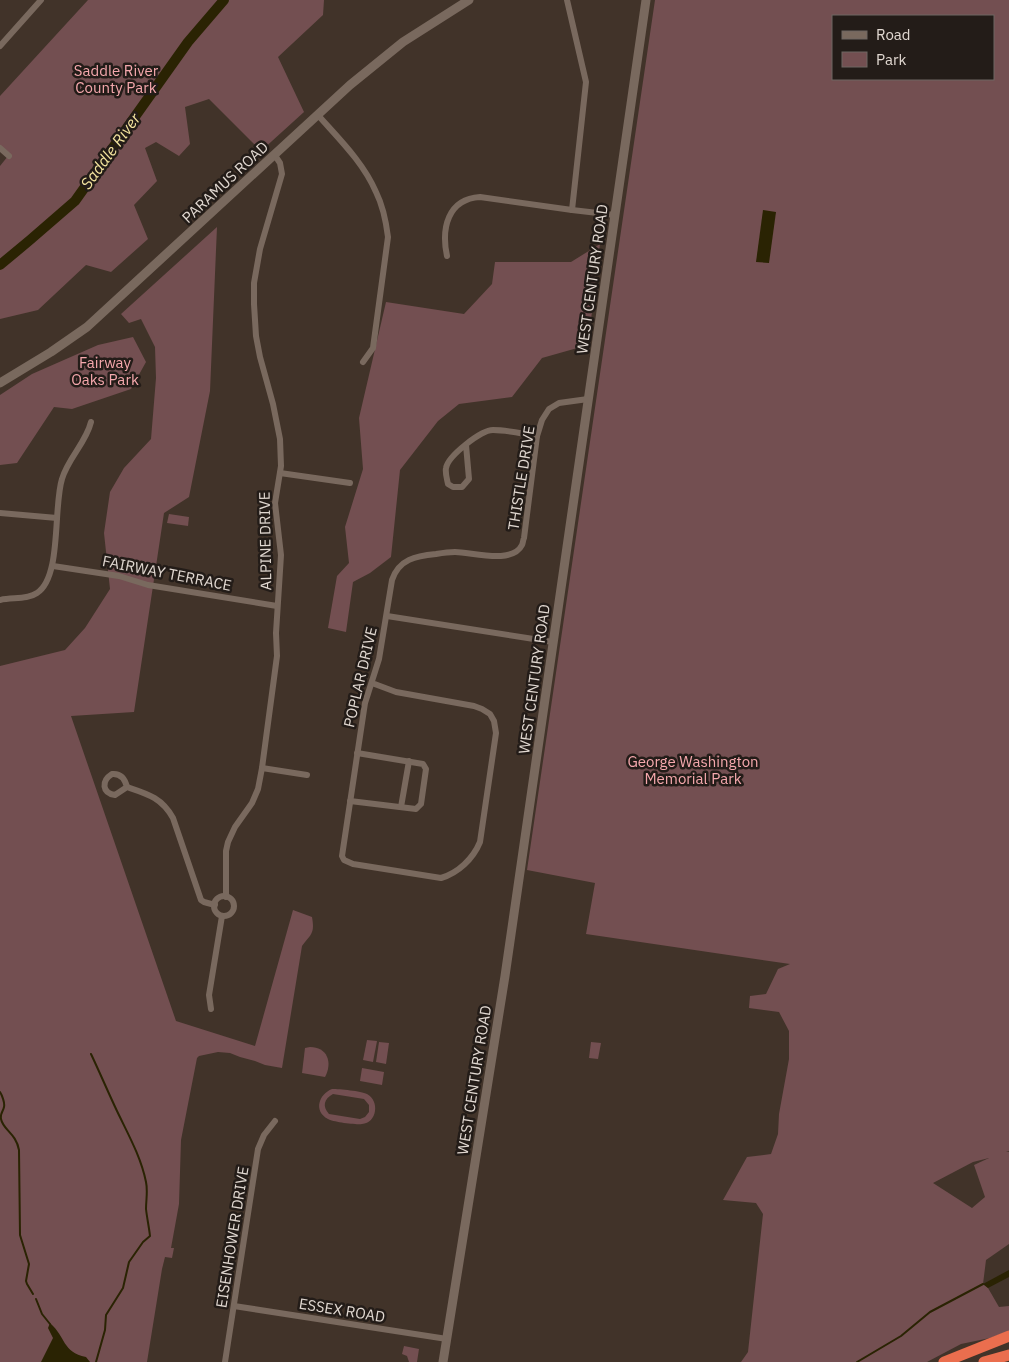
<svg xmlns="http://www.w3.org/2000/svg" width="1009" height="1362" font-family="'IBM Plex Sans',sans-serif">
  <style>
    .green { fill: #734f51; fill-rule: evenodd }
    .water { fill: #2a2303 }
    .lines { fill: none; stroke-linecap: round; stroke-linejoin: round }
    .stream { stroke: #2a2303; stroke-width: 2 }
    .river { stroke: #2a2303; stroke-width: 10 }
    .minor { stroke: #79695e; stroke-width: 6 }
    .secondary { stroke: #79695e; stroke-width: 9 }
    .motorway { stroke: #ea6e4e; stroke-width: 11 }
    .labels { text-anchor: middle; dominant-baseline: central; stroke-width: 5; stroke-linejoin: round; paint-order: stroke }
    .park-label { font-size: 15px; fill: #f5a8ad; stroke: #231c18 }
    .street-label { font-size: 15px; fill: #e1d8d1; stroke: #231c18 }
    .water-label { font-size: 16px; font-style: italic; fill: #f4e49e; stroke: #231c18 }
  </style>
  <rect width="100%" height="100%" fill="#413329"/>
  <g class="green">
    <path d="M88,0H324L323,15L278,57L304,112L261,151L209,99L185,107L190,144L179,156L156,142L145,148L157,181L134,205L148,239L111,272L86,265L38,310L0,319V166L8,156L0,148V96Z"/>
    <path d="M655,0H1009V1151L1006,1152H1009V1244L986,1260L983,1284L988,1288L999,1307L1009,1306V1331L990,1338L961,1344L927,1362H741L748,1352L763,1214L756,1203L723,1200L747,1157L771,1154L778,1134L779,1114L789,1059V1031L779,1012L749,1008L750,996L766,994L778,969L790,964L586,934L595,883L527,870ZM833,16H993V79H833ZM989,1158L974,1165L985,1197L972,1208L933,1183L973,1162Z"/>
    <path d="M217,227L210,391L189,497L164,513L134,712L71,716L176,1021L255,1046L293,910L312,917C315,934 311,934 302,946L282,1068L265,1065L255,1061L240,1057L230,1053L218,1052L199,1056L197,1058L181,1140L179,1204L171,1248H174L172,1258L165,1257L162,1269L147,1362H0V666L65,650L85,628L110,589L104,533L110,492L124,468L151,439L156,378L155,347L141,319L129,323L121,314Z"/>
    <path d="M600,244L588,345L542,358L512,397L459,404L438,421L400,470L391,557L370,573L353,582L346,632L328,628L337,576L349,563L345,527L363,469L359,418L386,302L464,314L492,284L495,262H571Z"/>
    <path d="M133,337L146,362L131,389L72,409L54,407L17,463L0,465V395L32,374L98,345Z"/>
    <path d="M169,514L189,517L188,526L167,523Z"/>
    <path d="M367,1040L377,1041L373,1062L363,1060Z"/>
    <path d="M379,1042L389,1043L386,1064L376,1062Z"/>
    <path d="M591,1042L601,1043L598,1059L589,1058Z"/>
    <path d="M310,1047C327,1047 333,1062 325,1077L302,1073L305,1048Z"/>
    <path d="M362,1068L384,1072L382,1085L360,1081Z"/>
    <path d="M332,1089C340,1089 361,1091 367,1094C380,1101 377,1123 362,1124C356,1125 333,1122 328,1119C313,1111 319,1094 332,1089ZM333,1094L364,1099L369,1105V1112L365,1117L360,1119L329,1114C322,1106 324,1099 333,1094Z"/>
    <path d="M404,1346L419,1349L417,1362H409L407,1356L402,1354Z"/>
  </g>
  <g class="water">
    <path d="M763,210L776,212L769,263L756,262Z"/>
    <path d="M1009,1270V1277L988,1288L983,1284Z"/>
    <path d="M50,1323C66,1337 62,1352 86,1357L90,1362H41L53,1338L48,1328Z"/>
  </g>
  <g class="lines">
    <g class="stream">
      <path d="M91,1054C100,1073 108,1092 117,1111C128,1134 141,1157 146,1182C148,1191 146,1200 146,1209C147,1218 149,1227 150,1236L143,1242L129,1262L123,1288L106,1315L105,1330L96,1362"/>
      <path d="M0,1092C2,1095 5,1103 4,1107C3,1112 0,1113 1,1119C3,1130 16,1133 19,1150L20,1235L29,1264L26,1281L27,1284L33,1294"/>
      <path d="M36,1299L42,1314L50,1324"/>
      <path d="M857,1362L901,1336L930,1312L983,1284"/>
    </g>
    <path class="river" d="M0,265L30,240L75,201L188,42L224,0"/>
    <g class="minor">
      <path d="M567,0L586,82L572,210"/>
      <path d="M0,46L41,0"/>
      <path d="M317,114C339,139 363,162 376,192C383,206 386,221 388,237L373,348L363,362"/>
      <path d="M0,148L9,156"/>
      <path d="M447,256C441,228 448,199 480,197L572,210L615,215"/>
      <path d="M466,445L469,479L462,487H453L448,484C447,479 445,473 446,468C448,456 481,430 493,430C508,430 523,434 537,436"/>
      <path d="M280,473L350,483"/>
      <path d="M0,513L57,518"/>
      <path d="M53,566L119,576L148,585L277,606"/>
      <path d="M0,600C12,597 27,600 37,593C62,577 53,507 62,479C68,458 86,443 91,422"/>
      <path d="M387,616L553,642"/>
      <path d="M372,683L396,692L474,706L482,709L490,714L494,721L496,733L480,842C473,859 458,873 441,878L353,864L344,860L342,856L365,703L379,659L392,580C399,559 416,556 436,554C442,553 449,552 455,552C472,552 512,565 522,545C523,543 523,540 524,538L537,436L542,420L549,409L559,403L588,399"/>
      <path d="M262,768L307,775"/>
      <path d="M112,774C121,773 125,779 127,787L115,795C102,793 101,781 112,774Z"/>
      <path d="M127,787C148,794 162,798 173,818L201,900L204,902L215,905"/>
      <path d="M350,801L416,809L421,804L426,769L423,764L357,753"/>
      <path d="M401,807L409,761"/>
      <circle cx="224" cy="906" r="10"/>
      <path d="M226,897V851L228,842L235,827L252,803L258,789L262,768L277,656L276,633L281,555L275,503L281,466L280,439L273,404L260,357L256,336L254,304V283L260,249L282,174L280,163L274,154"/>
      <path d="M211,1009L209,995L222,916"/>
      <path d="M234,1306L447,1339"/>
      <path d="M225,1362L258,1149L264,1135L275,1121"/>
    </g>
    <g class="secondary">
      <path d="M0,383L51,352L87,327L350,85L403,42L469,0"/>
      <path d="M443,1362L505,976L646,0"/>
    </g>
    <g class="motorway">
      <path d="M944,1362L1009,1336"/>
      <path d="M984,1362L1009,1355"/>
    </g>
  </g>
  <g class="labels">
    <g class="park-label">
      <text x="116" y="70">Saddle River<tspan x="116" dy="17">County Park</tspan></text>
      <text x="105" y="362">Fairway<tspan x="105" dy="17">Oaks Park</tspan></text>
      <text x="693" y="761">George Washington<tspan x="693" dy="17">Memorial Park</tspan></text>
    </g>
    <g class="street-label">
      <text transform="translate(225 182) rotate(-43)">PARAMUS ROAD</text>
      <text transform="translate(592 279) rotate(-82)">WEST CENTURY ROAD</text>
      <text transform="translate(521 478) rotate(-81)">THISTLE DRIVE</text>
      <text transform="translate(265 541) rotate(-91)">ALPINE DRIVE</text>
      <text transform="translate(167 573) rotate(11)">FAIRWAY TERRACE</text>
      <text transform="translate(360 677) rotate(-77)">POPLAR DRIVE</text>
      <text transform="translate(534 679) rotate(-82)">WEST CENTURY ROAD</text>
      <text transform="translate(474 1080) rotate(-81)">WEST CENTURY ROAD</text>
      <text transform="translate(232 1237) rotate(-81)">EISENHOWER DRIVE</text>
      <text transform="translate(342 1310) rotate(9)">ESSEX ROAD</text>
    </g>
    <g class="water-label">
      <text transform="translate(110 151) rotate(-54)">Saddle River</text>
    </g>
  </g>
  <rect x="832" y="15" width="162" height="65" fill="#231c18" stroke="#6f6762"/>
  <rect x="842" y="31" width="25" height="8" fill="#79695e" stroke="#6f6762"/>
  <text x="876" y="40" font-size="15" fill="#e1d8d1">Road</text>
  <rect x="842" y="52" width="25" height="15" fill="#734f51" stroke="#6f6762"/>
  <text x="876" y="65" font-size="15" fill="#e1d8d1">Park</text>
</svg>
